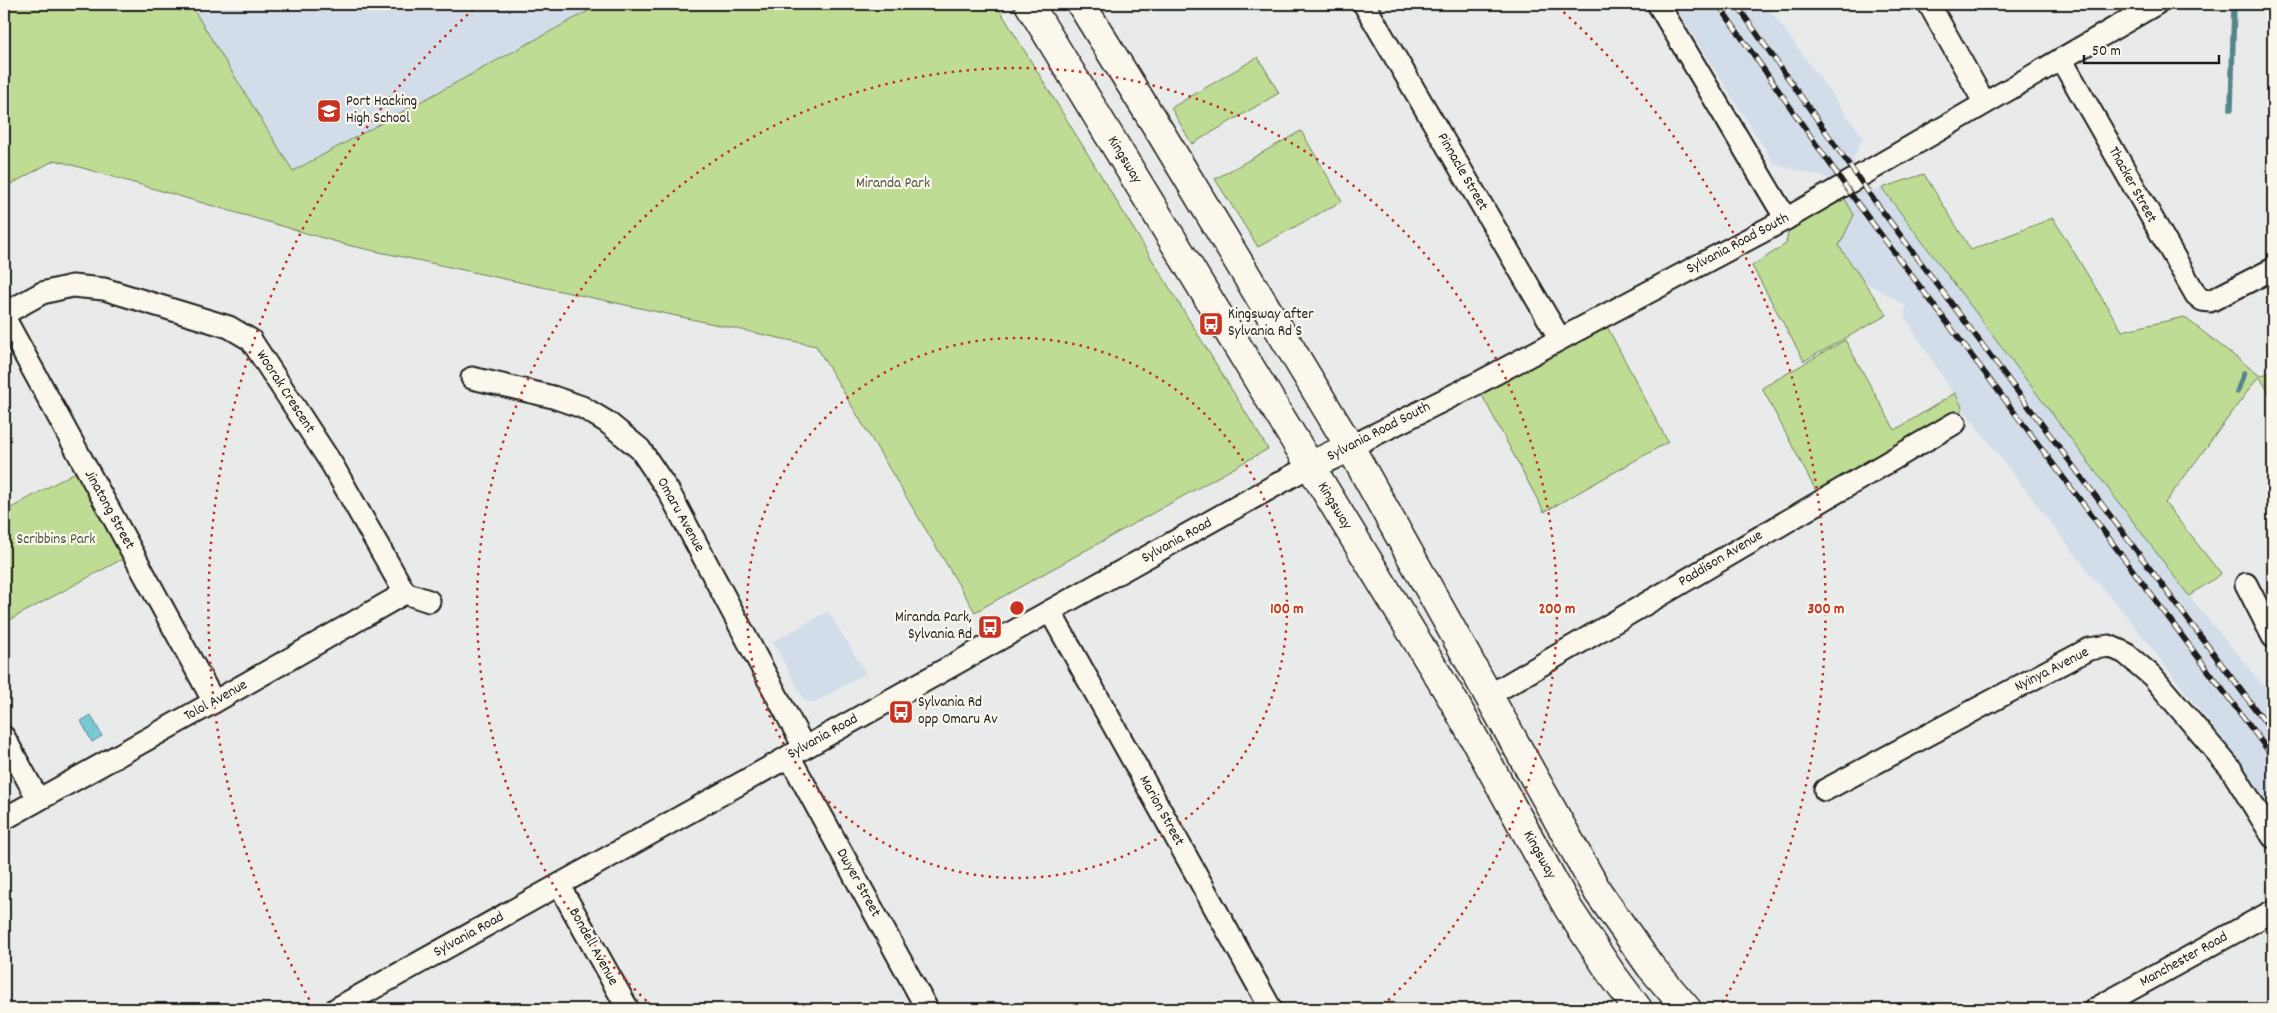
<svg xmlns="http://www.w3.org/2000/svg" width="2277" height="1013" font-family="Dekko,sans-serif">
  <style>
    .built { fill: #d3ddea }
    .green { fill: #bfdc94; stroke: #6e7c58 }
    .water { fill: #79c9d5; stroke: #54848b }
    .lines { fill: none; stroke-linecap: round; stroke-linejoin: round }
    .stream { stroke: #54848b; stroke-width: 5.5 }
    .minor-casing { stroke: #1c1c1c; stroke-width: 25 }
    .major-casing { stroke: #1c1c1c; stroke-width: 31 }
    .minor { stroke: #fbf7ec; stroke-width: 21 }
    .major { stroke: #fbf7ec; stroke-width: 28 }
    .rail-casing { stroke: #1c1c1c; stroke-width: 5.5 }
    .rail { stroke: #fbf7ec; stroke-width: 4; stroke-dasharray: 11; stroke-linecap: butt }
    .ring { fill: none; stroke: #c8321e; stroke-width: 2.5; stroke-dasharray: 2.5 5 }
    .labels { text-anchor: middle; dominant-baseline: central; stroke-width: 4.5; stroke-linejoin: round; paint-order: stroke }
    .poi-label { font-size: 15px; fill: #1c1c1c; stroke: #fbf7ec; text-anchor: start }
    .street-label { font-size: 15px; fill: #1c1c1c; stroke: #fbf7ec }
    .park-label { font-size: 15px; fill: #4d5640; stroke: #fbf7ec }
    .centre { fill: #c8321e; stroke: #fbf7ec; stroke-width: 2.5 }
    .ring-label { font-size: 15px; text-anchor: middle; font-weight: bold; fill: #c8321e; stroke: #fbf7ec; stroke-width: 4.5; stroke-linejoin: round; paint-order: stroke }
  </style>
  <rect width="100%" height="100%" fill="#e9ebeb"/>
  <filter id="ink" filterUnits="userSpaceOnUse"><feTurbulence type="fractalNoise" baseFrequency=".02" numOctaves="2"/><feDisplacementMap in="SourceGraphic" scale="10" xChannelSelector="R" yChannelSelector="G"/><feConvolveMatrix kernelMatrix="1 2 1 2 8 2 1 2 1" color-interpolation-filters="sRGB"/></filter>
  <g filter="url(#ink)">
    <g class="built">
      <path d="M190,4H601L292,171Z"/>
      <path d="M1673,4H1766L1863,137L1853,160L1874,190L1882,188L2189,596L2273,697V810L2231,751L2126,615L2091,575L1963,409L1904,316L1906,306L1856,277L1808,224L1844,202L1828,178L1775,165Z"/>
      <path d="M828,611L866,673L814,703L804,700L773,642Z"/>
    </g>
    <g class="green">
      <path d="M4,4H190L293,171L601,4H996L1268,449L975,612L816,346L347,245L55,160L4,188Z"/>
      <path d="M1258,57L1279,93L1192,144L1171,108Z"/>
      <path d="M1301,131L1342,201L1258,247L1215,179Z"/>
      <path d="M1924,174L1971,250L2053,218L2122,331L2184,317L2259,375L2273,373V399L2259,376L2165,503L2221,574L2189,596L1882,188Z"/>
      <path d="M1840,190L1854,215L1839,246L1887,315L1804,361L1752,266L1786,244L1790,221Z"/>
      <path d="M1602,317L1668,442L1544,512L1476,384Z"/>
      <path d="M1845,340L1895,430L1955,393L1963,409L1817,493L1762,388Z"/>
      <path d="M77,471L126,557L4,623V512Z"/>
    </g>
    <path class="water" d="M91,715L102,736L92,742L81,721Z"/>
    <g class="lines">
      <g class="stream">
        <path d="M2231,109L2234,4"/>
        <path d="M2237,392L2244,373"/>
      </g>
      <defs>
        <g id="minor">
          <path d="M1364,4L1560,339"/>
          <path d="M1658,4L1786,219"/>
          <path d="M1929,4L1984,102"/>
          <path d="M2061,59L2196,295L2202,300L2210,301L2273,269"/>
          <path d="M4,314L42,293L72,286L104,289L229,327L251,340L333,466L405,593"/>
          <path d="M4,317L214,702"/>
          <path d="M472,378L553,397L582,407L607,422L640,449L669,492L804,747"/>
          <path d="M1350,447L1476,384L1786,219L2156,4"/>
          <path d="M2246,584L2273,637"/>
          <path d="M1051,613L1271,1009"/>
          <path d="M1488,696L1955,423"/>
          <path d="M4,737L38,799"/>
          <path d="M789,756L927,1009"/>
          <path d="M1825,790L2089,649L2109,646L2125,653L2152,676L2231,769L2273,837"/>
          <path d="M4,819L214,702L405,593L429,601"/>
          <path d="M559,885L628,1009"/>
          <path d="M336,1009L1310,466"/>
          <path d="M2095,1009L2273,911"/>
        </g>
        <g id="major">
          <path d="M1029,4L1453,700L1568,908L1611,973L1638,1009"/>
          <path d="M1081,4L1162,135L1350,447L1598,892L1650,966L1687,1009"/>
          <path d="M1310,466L1350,447"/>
        </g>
      </defs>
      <use href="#minor" class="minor-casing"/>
      <use href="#major" class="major-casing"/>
      <use href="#minor" class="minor"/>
      <use href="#major" class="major"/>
      <defs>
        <g id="rail">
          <path d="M1718,4L1858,204L2273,757"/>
          <path d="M1736,4L1871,196L2273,733"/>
        </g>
      </defs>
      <use href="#rail" class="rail-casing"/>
      <use href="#rail" class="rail"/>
    </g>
  </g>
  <g class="ring">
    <circle cx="1017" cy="608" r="270"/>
    <path d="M652 1006A540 540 0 1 1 1382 1006"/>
    <path d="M313 1006A809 809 0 0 1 476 7M1558 7A809 809 0 0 1 1721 1006"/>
  </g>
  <defs>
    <symbol id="school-square" viewBox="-11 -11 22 22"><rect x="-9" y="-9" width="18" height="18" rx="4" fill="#c8321e" stroke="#fbf7ec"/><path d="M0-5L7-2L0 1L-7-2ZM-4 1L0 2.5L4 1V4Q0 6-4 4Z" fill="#fff"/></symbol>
    <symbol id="bus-square" viewBox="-11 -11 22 22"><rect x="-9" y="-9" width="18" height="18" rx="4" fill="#c8321e" stroke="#fbf7ec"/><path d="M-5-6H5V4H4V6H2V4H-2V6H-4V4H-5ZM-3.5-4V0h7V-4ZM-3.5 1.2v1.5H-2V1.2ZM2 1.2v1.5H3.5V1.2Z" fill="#fff"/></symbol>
  </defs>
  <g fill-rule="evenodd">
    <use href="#school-square" x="315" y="97" width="28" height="28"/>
    <use href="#bus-square" x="1197" y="310" width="28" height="28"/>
    <use href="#bus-square" x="976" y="613" width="28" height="28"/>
    <use href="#bus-square" x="887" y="698" width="28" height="28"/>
  </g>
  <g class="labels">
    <g class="poi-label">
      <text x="346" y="102">Port Hacking<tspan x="346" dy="17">High School</tspan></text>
      <text x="1228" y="315">Kingsway after<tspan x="1228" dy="17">Sylvania Rd S</tspan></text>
      <text x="972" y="618" text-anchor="end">Miranda Park,<tspan x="972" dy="17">Sylvania Rd</tspan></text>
      <text x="918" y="703">Sylvania Rd<tspan x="918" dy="17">opp Omaru Av</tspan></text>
    </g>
    <g class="street-label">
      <text transform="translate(1124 160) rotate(59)">Kingsway</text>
      <text transform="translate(1462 172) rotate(60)">Pinnacle Street</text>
      <text transform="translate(2132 185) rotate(61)">Thacker Street</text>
      <text transform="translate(1738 244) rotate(-28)">Sylvania Road South</text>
      <text transform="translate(285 392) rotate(57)">Woorak Crescent</text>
      <text transform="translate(1379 432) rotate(-27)">Sylvania Road South</text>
      <text transform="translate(1334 506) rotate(59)">Kingsway</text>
      <text transform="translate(109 510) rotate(61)">Jinatong Street</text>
      <text transform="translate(680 515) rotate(61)">Omaru Avenue</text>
      <text transform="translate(1177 541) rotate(-29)">Sylvania Road</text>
      <text transform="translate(1721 559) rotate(-31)">Paddison Avenue</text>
      <text transform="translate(2052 670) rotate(-27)">Nyinya Avenue</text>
      <text transform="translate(216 701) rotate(-29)">Tolol Avenue</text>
      <text transform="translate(823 737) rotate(-29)">Sylvania Road</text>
      <text transform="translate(1161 811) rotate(61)">Marion Street</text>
      <text transform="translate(1539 855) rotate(61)">Kingsway</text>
      <text transform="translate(858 883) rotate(61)">Dwyer Street</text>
      <text transform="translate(469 935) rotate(-29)">Sylvania Road</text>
      <text transform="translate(593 947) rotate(61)">Bondell Avenue</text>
      <text transform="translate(2184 960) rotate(-29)">Manchester Road</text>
    </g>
    <g class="park-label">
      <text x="893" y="184">Miranda Park</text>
      <text x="56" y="540">Scribbins Park</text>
    </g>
  </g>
  <circle cx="1017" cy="608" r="8" class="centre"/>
  <g class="ring-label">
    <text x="1287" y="613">100 m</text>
    <text x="1557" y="613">200 m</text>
    <text x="1826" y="613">300 m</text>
  </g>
  <rect width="2277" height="1013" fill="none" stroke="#fbf7ec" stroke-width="20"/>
  <rect x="10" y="10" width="2257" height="993" fill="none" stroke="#1c1c1c" stroke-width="2" filter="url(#ink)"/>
  <path d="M2084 55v8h135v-8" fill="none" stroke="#1c1c1c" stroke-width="2.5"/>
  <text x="2092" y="55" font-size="15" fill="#1c1c1c" stroke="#fbf7ec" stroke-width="4" paint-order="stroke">50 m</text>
</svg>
